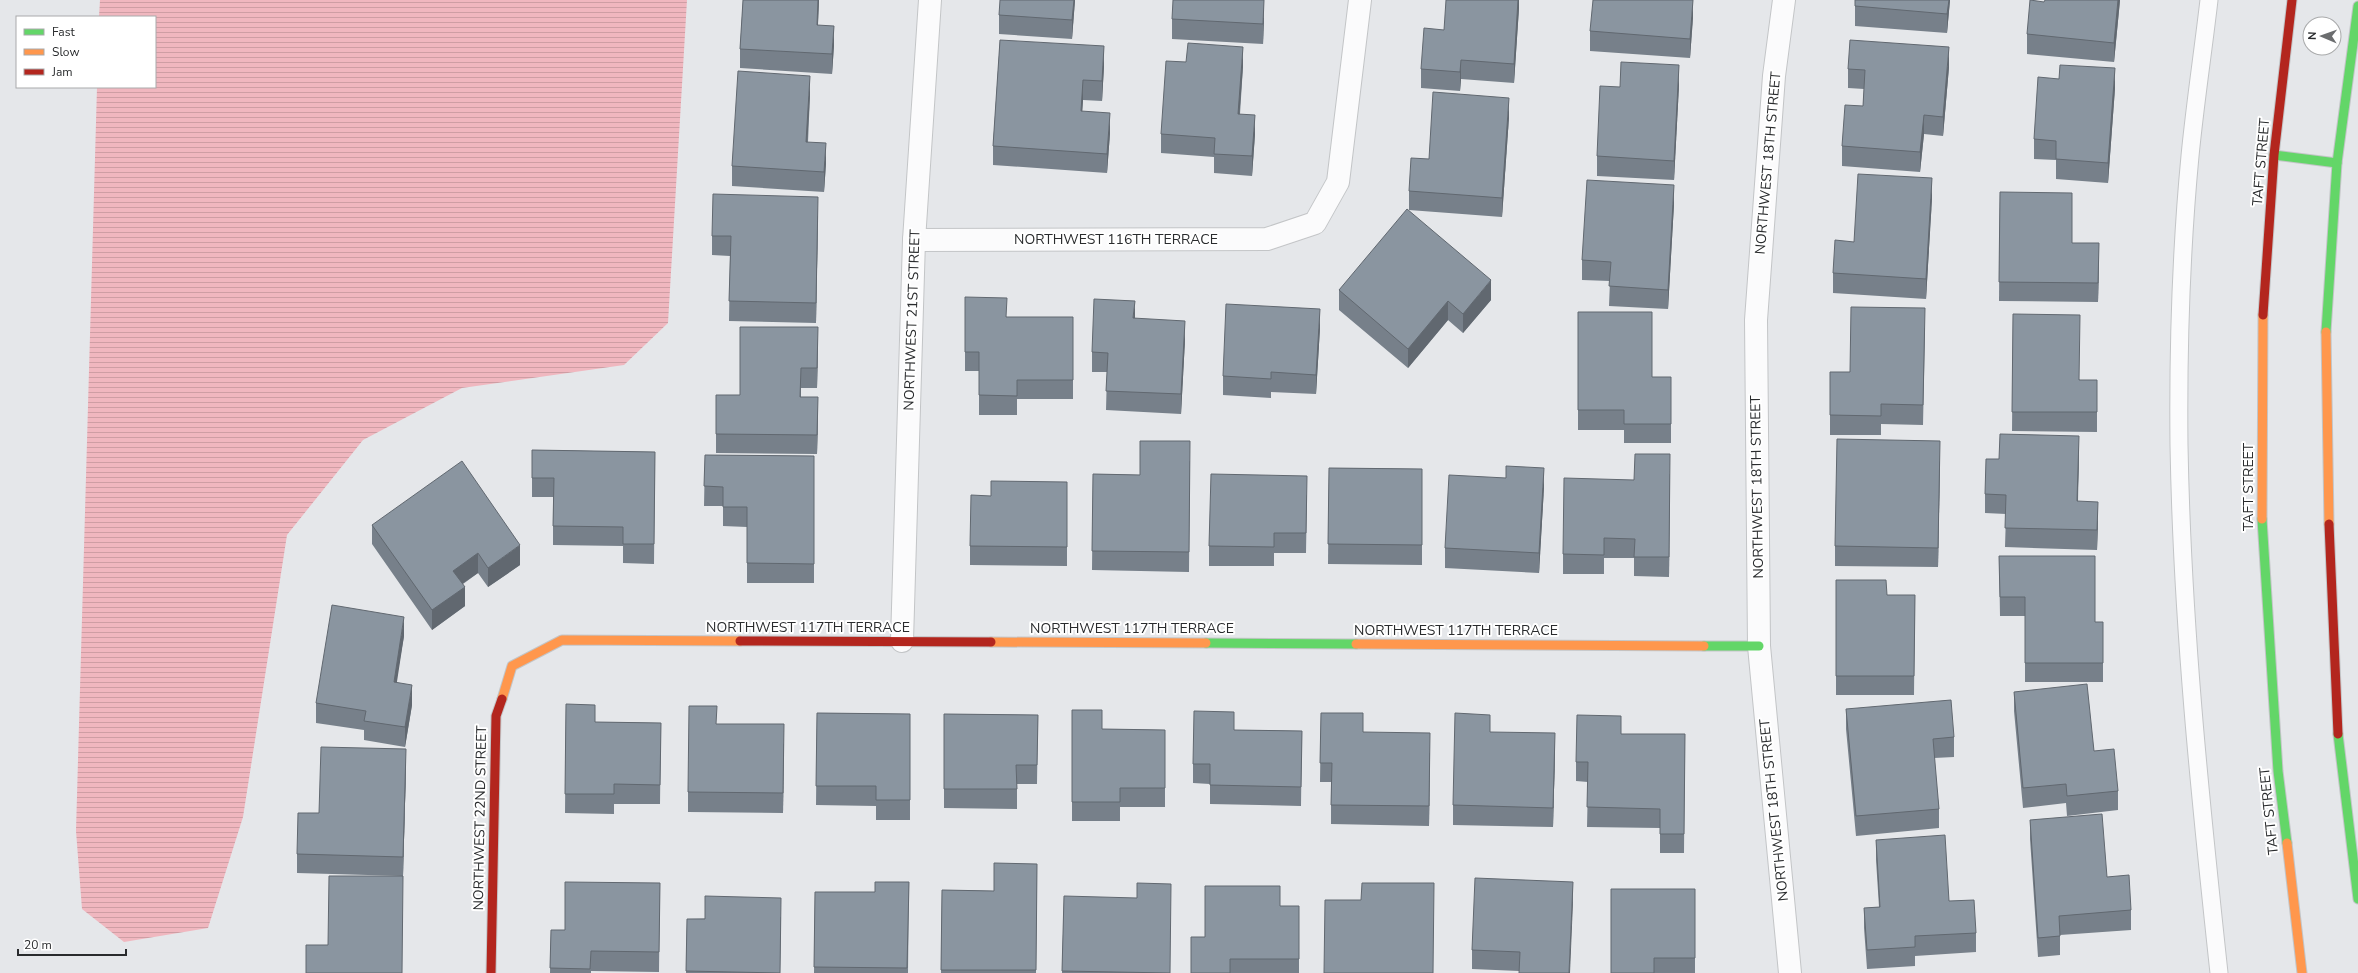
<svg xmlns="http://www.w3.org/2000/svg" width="2358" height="973" font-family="'Nunito Sans',sans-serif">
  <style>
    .water { fill: url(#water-rules) }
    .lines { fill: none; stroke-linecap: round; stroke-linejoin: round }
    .lane-casing { stroke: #c3c5c7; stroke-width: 19 }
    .street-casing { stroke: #c3c5c7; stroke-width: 24 }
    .fast-casing { stroke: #c3c5c7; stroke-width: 11 }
    .slow-casing { stroke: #c3c5c7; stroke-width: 11 }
    .jam-casing { stroke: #c3c5c7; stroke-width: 11 }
    .lane { stroke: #fbfbfc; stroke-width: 17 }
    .street { stroke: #fbfbfc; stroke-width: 22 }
    .fast { stroke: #63d668; stroke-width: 9 }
    .slow { stroke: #ff974d; stroke-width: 9 }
    .jam { stroke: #b3261e; stroke-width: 9 }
    .wall { fill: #77808a }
    .shaded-wall { fill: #616870 }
    .building { fill: #8a95a0; stroke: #616870 }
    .labels { text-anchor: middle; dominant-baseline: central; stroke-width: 4; stroke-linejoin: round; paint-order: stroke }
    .street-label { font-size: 14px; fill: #292b2d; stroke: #fff }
  </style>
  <defs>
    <pattern id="water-rules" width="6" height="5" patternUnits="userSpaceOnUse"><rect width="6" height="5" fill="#f0b7bf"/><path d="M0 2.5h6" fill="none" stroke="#ce9ea4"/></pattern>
  </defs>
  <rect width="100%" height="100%" fill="#e5e7ea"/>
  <path class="water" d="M100,0H687L668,323L624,365L462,388L363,440L287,535L243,817L208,928L124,942L82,909L76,831L97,87H155V17H99Z"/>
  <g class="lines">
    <defs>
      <path id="lane" d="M2209,0C2203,52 2195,104 2190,156C2181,251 2178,349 2179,445C2182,622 2200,797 2219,973"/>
      <g id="street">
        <path d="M1784,0L1774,76L1756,320L1759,646L1790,973"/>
        <path d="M914,240L1267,239L1315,223L1338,182L1360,0"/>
        <path d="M902,641L914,240L930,0"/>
      </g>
      <g id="fast">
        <path d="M2274,155L2337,163"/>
        <path d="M2326,332L2337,163L2358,6"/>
        <path d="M2262,519L2278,771L2287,843"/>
        <path d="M1206,643L1356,644"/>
        <path d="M1704,646H1759"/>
        <path d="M2338,734L2358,899"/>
      </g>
      <g id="slow">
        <path d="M2326,332L2329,524"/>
        <path d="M2262,519L2263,315"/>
        <path d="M991,642L1206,643"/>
        <path d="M1356,644L1704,646"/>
        <path d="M502,699L512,666L562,640L740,641"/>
        <path d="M2287,843L2302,973"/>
      </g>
      <g id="jam">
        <path d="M2263,315L2274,155L2292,0"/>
        <path d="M2329,524L2338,734"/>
        <path d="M740,641L991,642"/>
        <path d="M491,973L496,716L502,699"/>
      </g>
    </defs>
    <use href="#lane" class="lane-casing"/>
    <use href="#street" class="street-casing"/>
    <use href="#fast" class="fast-casing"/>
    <use href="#slow" class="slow-casing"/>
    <use href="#jam" class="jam-casing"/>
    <use href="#lane" class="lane"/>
    <use href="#street" class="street"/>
    <use href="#fast" class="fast"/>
    <use href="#slow" class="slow"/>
    <use href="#jam" class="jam"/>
  </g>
  <g class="wall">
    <path d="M743,0H819L818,25L834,45L832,74L740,68V49Z"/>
    <path d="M1075,0L1072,39L999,34V15Z"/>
    <path d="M1519,0V8L1514,83L1461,79L1460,91L1421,88V69Z"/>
    <path d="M1950,0L1947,33L1855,26V6Z"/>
    <path d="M2120,0L2114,62L2027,54V34L2044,2Z"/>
    <path d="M1693,17L1690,58L1590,51V31Z"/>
    <path d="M1264,18L1263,44L1172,39V19Z"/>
    <path d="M1000,40L1104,66L1102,101L1083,100L1082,111L1110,133L1107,173L993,165V146Z"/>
    <path d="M1243,66L1240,114L1255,134L1252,176L1214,173V157L1161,153V134Z"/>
    <path d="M1949,67L1943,136L1924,134L1920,172L1842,166V146L1863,106L1864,89L1848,88V69Z"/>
    <path d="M1679,85L1674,180L1597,176V156L1620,87Z"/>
    <path d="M2115,88L2108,183L2056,179V160L2034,159V139Z"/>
    <path d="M810,95L808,142L826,163L824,192L732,186V166Z"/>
    <path d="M1509,117L1502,217L1409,210V191L1429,159Z"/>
    <path d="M2000,192L2099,262L2098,302L1999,301Z"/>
    <path d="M1932,198L1926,299L1833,293V273L1854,242Z"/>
    <path d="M1674,204L1668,309L1609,306L1610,281L1582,280V260Z"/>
    <path d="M818,216L816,323L729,321L730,256L712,255V236Z"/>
    <path d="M1339,290L1491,300L1463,333L1448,320L1408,368L1339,310Z"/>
    <path d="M965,297L1007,317H1073V399H1017V415H979V371H965Z"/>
    <path d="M1578,312L1652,377H1671V443H1624V430H1578Z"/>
    <path d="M2013,314L2080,380H2097V432L2012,431Z"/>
    <path d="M1135,318L1185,340L1181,414L1106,410L1107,372H1092V352Z"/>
    <path d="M1320,328L1316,394L1271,392V398L1223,395V376Z"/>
    <path d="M1925,328L1923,425L1881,424V435H1830V372H1850Z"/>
    <path d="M818,347L817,388H801V397L818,417L817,454L716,453V395H740Z"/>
    <path d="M532,450L655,452L654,564L623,563V546L553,545V497H532Z"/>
    <path d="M705,455L814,456V583H747V527L723,526V506H704Z"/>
    <path d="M2079,455L2078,501L2098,521L2097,550L2005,547L2006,514L1985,513V494L1999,459Z"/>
    <path d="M1190,461L1189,572L1092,570L1093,474L1140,475Z"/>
    <path d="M1940,461L1938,567L1835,566V546Z"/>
    <path d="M1329,468L1422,469V565L1328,564Z"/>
    <path d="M1670,474L1669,577L1634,576V558H1604V574H1563V554L1634,480Z"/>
    <path d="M1067,482V566L970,565V546L991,496Z"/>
    <path d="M1544,487L1539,573L1445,568V548Z"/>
    <path d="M1307,495L1306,553H1274V566H1209V546Z"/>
    <path d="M372,525L520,565L488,587L478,573L463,584L465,606L432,630L372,544Z"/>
    <path d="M1999,556L2095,622H2103V682H2025V616H2000Z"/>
    <path d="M1836,580L1887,595H1915L1914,695H1836Z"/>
    <path d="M404,636L396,682L412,705L405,747L364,740V730L316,723V703Z"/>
    <path d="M2014,692L2094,751L2118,791V810L2067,816L2066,803L2023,808L2014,711Z"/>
    <path d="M566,704L595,722L661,723L660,804H614V814L565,813Z"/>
    <path d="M1846,709L1954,737V757L1934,758L1939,809V828L1856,836L1846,729Z"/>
    <path d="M1072,710L1102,729L1165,730V807H1120V821H1072Z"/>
    <path d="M817,713L910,714V820H876V806L816,805Z"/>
    <path d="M1321,713L1363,732L1430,753L1429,826L1331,824V782H1320Z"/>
    <path d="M944,714L1038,715L1037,784H1017V809L944,808Z"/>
    <path d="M717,724L784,744L783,813L688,812V792Z"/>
    <path d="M1234,730L1302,731L1301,806L1210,804V784L1193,783V764Z"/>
    <path d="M1490,732L1555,753L1553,827L1453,825V805Z"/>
    <path d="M1621,734H1685L1684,853H1660V828L1587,827L1588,782L1576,781V762Z"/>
    <path d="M406,768L403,876L297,873V854L319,813Z"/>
    <path d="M2030,820L2107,877L2131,910V930L2060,935V955L2038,957L2030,839Z"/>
    <path d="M1876,840L1949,901L1976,933V952L1915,956V966L1867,969L1864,928V908L1879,907L1876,860Z"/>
    <path d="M1037,864L1036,973H941L942,890L994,891Z"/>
    <path d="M909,882L908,973H814L815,892H875Z"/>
    <path d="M660,883L659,972L591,971V973H550L551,930H565Z"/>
    <path d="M1695,889V973H1611Z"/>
    <path d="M1064,896L1170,973H1062Z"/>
    <path d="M1573,902L1519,971L1472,969V950Z"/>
    <path d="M1280,906H1299V973H1191Z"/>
    <path d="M781,917L780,973H686L687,919Z"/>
  </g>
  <g class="shaded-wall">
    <path d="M818,0H819L817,44V25Z"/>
    <path d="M1074,0H1075L1072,39V20Z"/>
    <path d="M1264,0V18L1263,44V24Z"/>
    <path d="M1518,0H1519V8L1514,83V64Z"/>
    <path d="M1693,0V17L1690,58V39Z"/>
    <path d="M1949,0H1950L1947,33V14Z"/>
    <path d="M2118,0H2120L2114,62V43Z"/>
    <path d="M834,26V45L832,74V54Z"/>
    <path d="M1104,46V66L1102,101V81Z"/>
    <path d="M1243,47V66L1238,133V114Z"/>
    <path d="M1949,47V67L1943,136V117Z"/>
    <path d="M1461,60V79L1460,91V72Z"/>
    <path d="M1679,65V85L1674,180V161Z"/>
    <path d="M2115,68V88L2108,183V163Z"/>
    <path d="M810,76V95L806,162V142Z"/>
    <path d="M1083,80V100L1081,131V111Z"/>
    <path d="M1509,98V117L1502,217V198Z"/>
    <path d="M1110,113V133L1107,173V154Z"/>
    <path d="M1255,115V134L1252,176V156Z"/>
    <path d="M1924,115V134L1920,172V152Z"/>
    <path d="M826,143V163L824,192V172Z"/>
    <path d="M1932,178V198L1926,299V279Z"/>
    <path d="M1674,185V204L1668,309V290Z"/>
    <path d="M818,197V216L816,323V303Z"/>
    <path d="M2099,243V262L2098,302V283Z"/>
    <path d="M1491,280V300L1463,333V314Z"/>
    <path d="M1135,301V321L1133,318Z"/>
    <path d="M1448,301V320L1408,368V349Z"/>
    <path d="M1320,309V328L1316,394V375Z"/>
    <path d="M1185,321V340L1181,414V394Z"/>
    <path d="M818,327V347L817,388V368Z"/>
    <path d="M818,397V417L817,454V435Z"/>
    <path d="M2079,436V455L2077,520V501Z"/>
    <path d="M1940,441V461L1938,567V548Z"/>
    <path d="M1670,454V474L1669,577V557Z"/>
    <path d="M1544,468V487L1539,573V553Z"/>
    <path d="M2098,502V521L2097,550V530Z"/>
    <path d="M520,545V565L488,587V568Z"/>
    <path d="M478,553V573L453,590V571Z"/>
    <path d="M465,587V606L432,630V610Z"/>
    <path d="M404,617V636L394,701V682Z"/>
    <path d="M412,685V705L405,747V727Z"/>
    <path d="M784,724V744L783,813V793Z"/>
    <path d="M1430,733V753L1429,826V806Z"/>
    <path d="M1555,733V753L1553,827V808Z"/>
    <path d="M406,749V768L403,876V857Z"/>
    <path d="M1573,882V902L1570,973H1569Z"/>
  </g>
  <g class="building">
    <path d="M743,0H818L817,25L834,26L832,54L740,49Z"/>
    <path d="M1000,0H1074L1072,20L999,15Z"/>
    <path d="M1173,0H1264L1263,24L1172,19Z"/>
    <path d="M1446,0H1518L1514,64L1461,60L1460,72L1421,69L1424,28L1444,30Z"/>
    <path d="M1593,0H1693L1690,39L1590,31Z"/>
    <path d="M1855,0H1949L1947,14L1855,6Z"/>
    <path d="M2030,0L2044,2L2045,0H2118L2114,43L2027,34Z"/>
    <path d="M1000,40L1104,46L1102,81L1083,80L1081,111L1110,113L1107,154L993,146Z"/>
    <path d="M1850,40L1949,47L1943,117L1924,115L1920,152L1842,146L1845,105L1863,106L1865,70L1848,69Z"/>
    <path d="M1188,43L1243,47L1238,114L1255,115L1252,156L1214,154L1215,138L1161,134L1166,61L1186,62Z"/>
    <path d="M1621,62L1679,65L1674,161L1597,156L1600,86L1620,87Z"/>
    <path d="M2060,65L2115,68L2108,163L2056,159V141L2034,139L2038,77L2059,79Z"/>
    <path d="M738,71L810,76L806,142L826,143L824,172L732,166Z"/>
    <path d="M1433,92L1509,98L1502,198L1409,191L1411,158L1429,159Z"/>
    <path d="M1858,174L1932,178L1926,279L1833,273L1835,240L1854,242Z"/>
    <path d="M1587,180L1674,185L1668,290L1609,286L1611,262L1582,260Z"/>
    <path d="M2000,192L2072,193V243H2099L2098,283L1999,282Z"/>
    <path d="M713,194L818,197L816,303L729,301L731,236H712Z"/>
    <path d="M1407,209L1491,280L1463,314L1448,301L1408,349L1339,290Z"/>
    <path d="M965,297L1007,298L1006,317H1073V380H1017V396L979,395V352H965Z"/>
    <path d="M1094,299L1135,301L1133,318L1185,321L1181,394L1106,391L1108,353L1092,352Z"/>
    <path d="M1226,304L1320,309L1316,375L1271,372V379L1223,376Z"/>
    <path d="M1851,307L1925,308L1923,405L1881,404V416L1830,415V372H1850Z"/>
    <path d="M1578,312H1652V377H1671V424H1624V410H1578Z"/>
    <path d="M2013,314L2080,315L2079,380H2097V412H2012Z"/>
    <path d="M740,327H818L817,368H801L800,397H818L817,435L716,434V395H740Z"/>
    <path d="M2000,434L2079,436L2077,501L2098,502L2097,530L2005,528L2006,495L1985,494L1986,459H1999Z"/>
    <path d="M1837,439L1940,441L1938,548L1835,546Z"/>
    <path d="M1140,441H1190L1189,552L1092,551L1093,474L1140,475Z"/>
    <path d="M532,450L655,452L654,544H623V527L553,526L554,478H532Z"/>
    <path d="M1635,454H1670L1669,557H1634L1635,539L1604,538V555L1563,554L1564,478L1634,480Z"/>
    <path d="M705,455L814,456V564L747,563V507H723V487L704,486Z"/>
    <path d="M462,461L520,545L488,568L478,553L453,571L465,587L432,610L372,525Z"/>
    <path d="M1506,466L1544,468L1539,553L1445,548L1449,475L1506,478Z"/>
    <path d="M1329,468L1422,469V545L1328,544Z"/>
    <path d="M1211,474L1307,476L1306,533H1274V547L1209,546Z"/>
    <path d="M991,481L1067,482V547L970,546L971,495L991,496Z"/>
    <path d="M1999,556H2095V622H2103V663H2025V597H2000Z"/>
    <path d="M1836,580H1886L1887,595H1915L1914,676H1836Z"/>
    <path d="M332,605L404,617L394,682L412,685L405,727L364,721L366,711L316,703Z"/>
    <path d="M2087,684L2094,751L2114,749L2118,791L2067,796L2066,784L2023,788L2014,692Z"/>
    <path d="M1951,700L1954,737L1933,739L1939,809L1856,816L1846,709Z"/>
    <path d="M566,704L595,705V722L661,723L660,785L614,784V794H565Z"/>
    <path d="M689,706H717L716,724H784L783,793L688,792Z"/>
    <path d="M1072,710H1102V729L1165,730V788H1120V802H1072Z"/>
    <path d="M1194,711L1234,712V730L1302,731L1301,787L1210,785V764H1193Z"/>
    <path d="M817,713L910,714V800H876V786H816Z"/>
    <path d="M1321,713H1363V732L1430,733L1429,806L1331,805L1332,763H1320Z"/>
    <path d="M1455,713L1490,715V732L1555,733L1553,808L1453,805Z"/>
    <path d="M944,714L1038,715L1037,765H1016L1017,789H944Z"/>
    <path d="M1577,715L1621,716V734H1685L1684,834H1660V809L1587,807L1588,762H1576Z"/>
    <path d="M321,747L406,749L403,857L297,854L298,813H319Z"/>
    <path d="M2102,814L2107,877L2129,875L2131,910L2059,916L2060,936L2038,938L2030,820Z"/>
    <path d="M1945,835L1949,901L1974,900L1976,933L1915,936V947L1867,950L1864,908L1880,907L1876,840Z"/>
    <path d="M994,863L1037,864L1036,970H941L942,890L994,891Z"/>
    <path d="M329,876H403L402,973H306V945H328Z"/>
    <path d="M1475,878L1573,882L1569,973H1519L1520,952L1472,950Z"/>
    <path d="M565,882L660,883L659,952L591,951L590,969L550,968L551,930H565Z"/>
    <path d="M875,882H909L907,968L814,967L815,892H875Z"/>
    <path d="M1137,883L1171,884L1170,973L1062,971L1064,896L1137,898Z"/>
    <path d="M1362,883H1434L1433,973H1324L1325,900H1361Z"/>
    <path d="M1205,886H1280V906H1299V959H1230V973H1191V937H1205Z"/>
    <path d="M1611,889H1695V958H1654V973H1611Z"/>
    <path d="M705,896L781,898L780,973L686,971L687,919H705Z"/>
  </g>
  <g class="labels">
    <g class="street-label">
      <text transform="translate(2261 162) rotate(-85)">TAFT STREET</text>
      <text transform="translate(1768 163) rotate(-85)">NORTHWEST 18TH STREET</text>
      <text x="1116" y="239">NORTHWEST 116TH TERRACE</text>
      <text transform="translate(912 320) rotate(-88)">NORTHWEST 21ST STREET</text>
      <text transform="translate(1757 487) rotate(-91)">NORTHWEST 18TH STREET</text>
      <text transform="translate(2248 487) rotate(-90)">TAFT STREET</text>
      <text x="808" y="627">NORTHWEST 117TH TERRACE</text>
      <text x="1132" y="628">NORTHWEST 117TH TERRACE</text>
      <text x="1456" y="630">NORTHWEST 117TH TERRACE</text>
      <text transform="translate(1774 810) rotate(-96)">NORTHWEST 18TH STREET</text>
      <text transform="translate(2269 811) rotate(-96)">TAFT STREET</text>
      <text transform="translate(480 818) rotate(-89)">NORTHWEST 22ND STREET</text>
    </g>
  </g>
  <rect x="16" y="16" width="140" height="72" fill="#ffffff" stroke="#a9aaab"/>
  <rect x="24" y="29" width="20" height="6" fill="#63d668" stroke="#a9aaab"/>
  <text x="52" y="36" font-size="12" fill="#292b2d">Fast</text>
  <rect x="24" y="49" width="20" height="6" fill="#ff974d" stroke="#a9aaab"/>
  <text x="52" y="56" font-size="12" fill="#292b2d">Slow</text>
  <rect x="24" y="69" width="20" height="6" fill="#b3261e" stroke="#a9aaab"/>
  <text x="52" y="76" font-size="12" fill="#292b2d">Jam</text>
  <g transform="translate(2322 36) rotate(272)"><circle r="19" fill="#ffffff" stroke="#a9aaab"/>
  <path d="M0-3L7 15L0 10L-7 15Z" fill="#6b6d6f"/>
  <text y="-6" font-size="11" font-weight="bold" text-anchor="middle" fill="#292b2d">N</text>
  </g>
  <path d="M18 949v6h108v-6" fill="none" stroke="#292b2d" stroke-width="2"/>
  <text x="24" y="949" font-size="12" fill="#292b2d" stroke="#ffffff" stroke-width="3" paint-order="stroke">20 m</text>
</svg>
